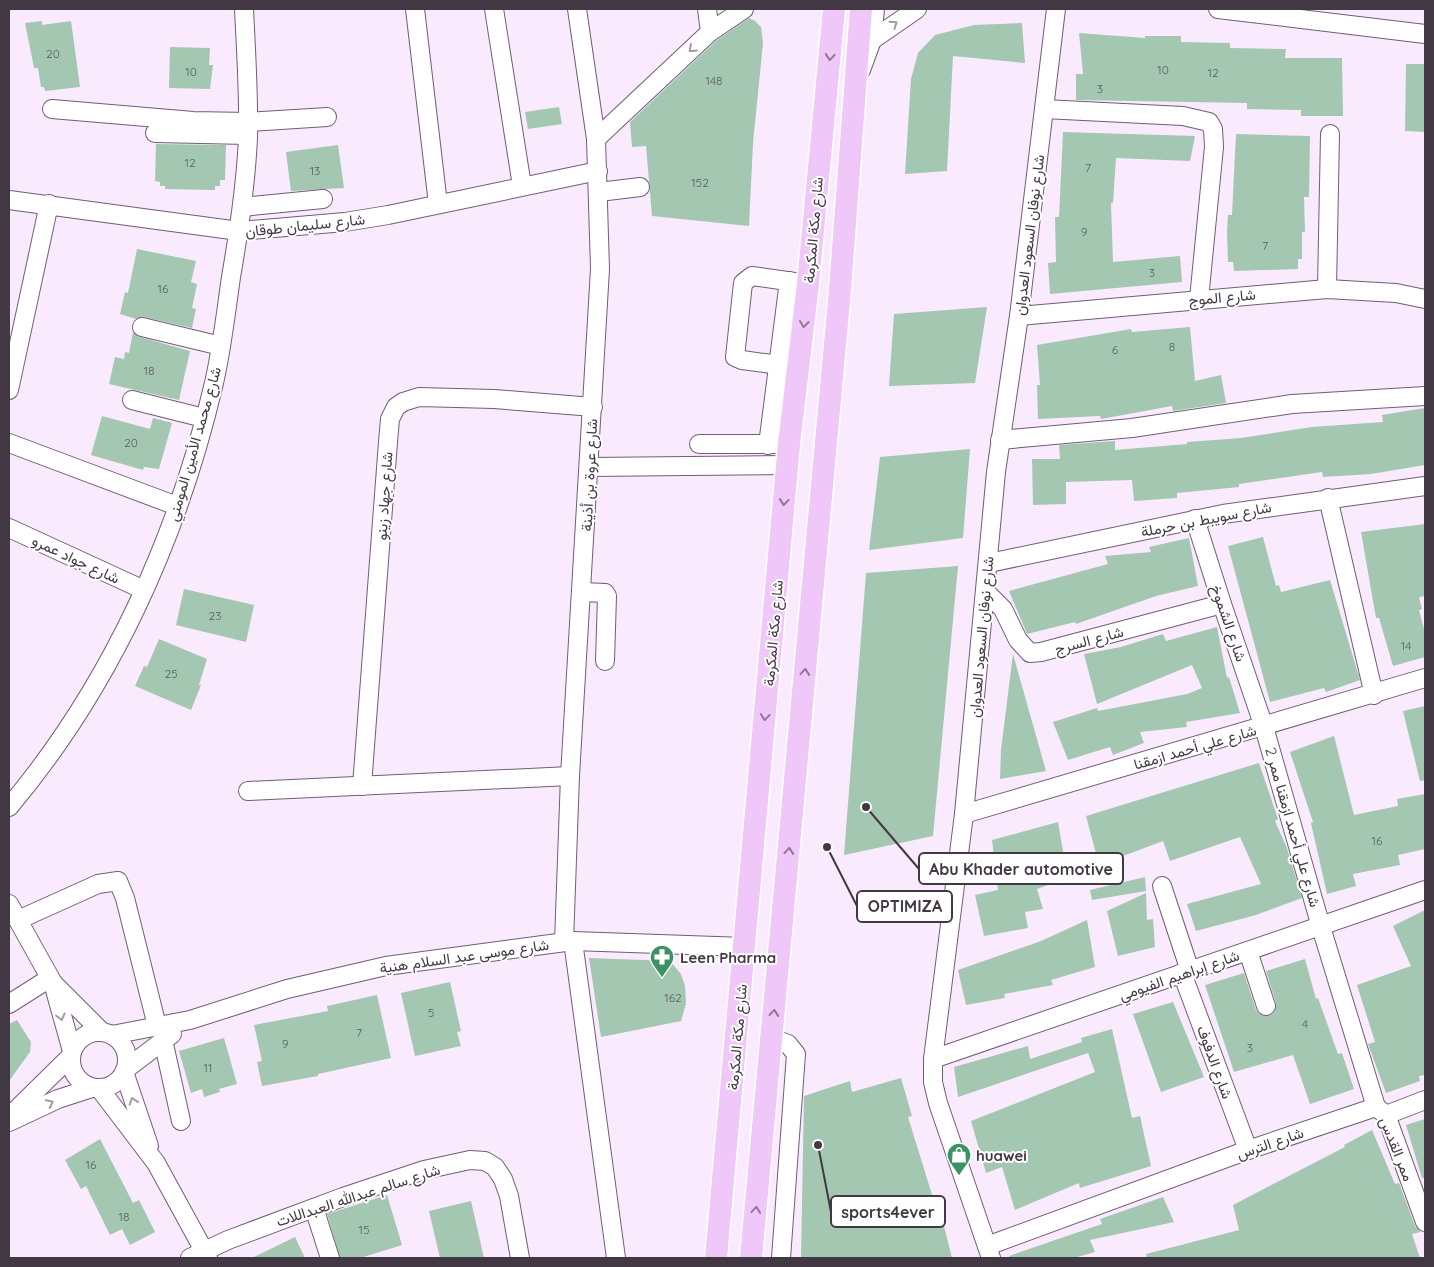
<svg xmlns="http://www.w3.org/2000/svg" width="1434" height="1267" font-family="Quicksand,Vazirmatn,sans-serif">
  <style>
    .building { fill: #a4c7b1 }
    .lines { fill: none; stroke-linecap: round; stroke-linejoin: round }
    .minor-casing { stroke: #725c77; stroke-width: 20 }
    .major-casing { stroke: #fff; stroke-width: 25 }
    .minor { stroke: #fff; stroke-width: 18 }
    .major { stroke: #efc7f9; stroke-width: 22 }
    .oneway { stroke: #a09ca2 }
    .oneway2 { stroke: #907895 }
    .labels { text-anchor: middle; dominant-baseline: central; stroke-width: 4; stroke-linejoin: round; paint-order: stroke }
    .number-label { font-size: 12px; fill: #5a5c5f }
    .street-label { font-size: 15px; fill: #423844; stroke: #fefefe }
    .poi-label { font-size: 15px; font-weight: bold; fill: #423844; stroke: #fefefe; text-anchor: start }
    .leader { fill: none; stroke: #423844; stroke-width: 2 }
    .callout-dot { fill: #423844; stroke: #fefefe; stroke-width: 2 }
    .callout { fill: #fefefe; stroke: #423844; stroke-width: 2 }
    .callout-label { font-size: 16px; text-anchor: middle; font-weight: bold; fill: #423844 }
  </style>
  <rect width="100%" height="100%" fill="#faeafd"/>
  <g class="building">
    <path d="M749,18L755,21L761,27L763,43L753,143L749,226L652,216L646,146L632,147L630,122L717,40Z"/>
    <path d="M42,21V25L71,21L80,87L45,91L44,87H41L38,68H34L25,23Z"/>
    <path d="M1022,23L1025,63L953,56L947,171L905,174L911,79L918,53L935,35L974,25Z"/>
    <path d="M1079,33L1145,38V36H1181V42L1230,43V48L1286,49L1285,58H1342L1343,116H1301V110L1247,109V103L1076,100V74H1083Z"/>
    <path d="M170,47L210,48L209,65H213L210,89L169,88Z"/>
    <path d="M1406,64H1425V132L1405,131Z"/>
    <path d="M559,107L562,124L528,129L525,112Z"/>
    <path d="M1063,132L1195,136L1190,161L1116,158L1113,203H1111L1113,262L1180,256L1182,282L1050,294L1048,263L1056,262L1055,217H1059Z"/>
    <path d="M1236,134L1310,136L1309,197H1304L1305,232H1302V259H1298V269L1234,271L1233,262H1228L1227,231L1228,215H1232Z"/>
    <path d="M156,144L226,145L225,180H220V186H215V190L165,189V186H160V182L155,181Z"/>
    <path d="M338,145L344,188L291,191L286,152Z"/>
    <path d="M137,249L196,261L191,282L197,284L192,308L196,309L192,328L144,317L136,319L120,314L125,292L128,293Z"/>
    <path d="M987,307L975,383L889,386L894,314Z"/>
    <path d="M1190,327L1195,381L1221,375L1226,403L1173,411L1172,406L1101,419L1100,416L1038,419L1037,385H1040L1037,345L1131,329L1132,332Z"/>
    <path d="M133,332L140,337L190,351L179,400L109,384L115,357L124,359L125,352L129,353Z"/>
    <path d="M1425,408V465L1371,474L1323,477L1322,472L1239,484V487L1177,493V498L1134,501L1132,480L1066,482V504L1033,505L1032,459H1060L1059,445L1115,441V450L1187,444V442L1241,438L1312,427L1383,422L1382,415Z"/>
    <path d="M102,416L150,429L153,418L172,423L159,469L144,467L143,470L91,455Z"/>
    <path d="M970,449L963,538L869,550L880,457Z"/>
    <path d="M1425,524V596L1419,597L1422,609L1419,610L1425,633V657L1393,666L1379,618H1376L1361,532Z"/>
    <path d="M1263,537L1276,586L1279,585L1281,592L1330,580L1360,680L1326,692L1324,688L1270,702L1228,546Z"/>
    <path d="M1189,538L1198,586L1156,596L1076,624L1075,622L1027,634L1009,591L1108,564L1105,556L1151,552L1149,547Z"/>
    <path d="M958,566L933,836L844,855L866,573Z"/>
    <path d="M184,589L254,605L246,642L176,625Z"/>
    <path d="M1217,627L1227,678L1229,677L1240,713L1186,722L1187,727L1140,732L1144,743L1113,755L1110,747L1068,760L1053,722L1097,708L1098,711L1187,694L1202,688L1192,665L1097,704L1084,654L1121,647L1163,634L1166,641Z"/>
    <path d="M159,639L207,659L199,685H201L191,710L135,686L144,666L147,667Z"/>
    <path d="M1013,654L1046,771L1000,779L1001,750Z"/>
    <path d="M1425,706V780L1420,781L1403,711Z"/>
    <path d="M1334,736L1354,815L1398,806L1397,799L1425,794V849L1398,855L1400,865L1353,874L1356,886L1327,894L1311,823L1313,822L1290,752Z"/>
    <path d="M1259,763L1278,819L1275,821L1287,848L1302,898L1256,915L1196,931L1187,904L1261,884L1240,837L1170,861L1163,841L1099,865L1086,816Z"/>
    <path d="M1058,822L1065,863L1074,860L1077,874L1037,889L1043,909L1025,912L1028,928L984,936L975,895L998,890L992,840Z"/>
    <path d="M1145,877L1146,891L1092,900L1090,890Z"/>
    <path d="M1146,893L1147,920L1153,919L1155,947L1118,956L1107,911Z"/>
    <path d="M1425,910V1075L1419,1076L1420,1081L1386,1093L1368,1044L1375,1042L1357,985L1411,966L1393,926Z"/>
    <path d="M1087,920L1095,967L1051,980L1053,985L1004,994L1005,998L966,1005L958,970L1041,941Z"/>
    <path d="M589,958L670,961L681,974L685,986L686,1004L681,1021L601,1037Z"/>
    <path d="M1305,959L1316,999L1318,998L1338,1054L1342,1053L1354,1089L1310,1104L1293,1055L1234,1072L1205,985L1244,973L1256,1010L1263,1016H1269L1274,1013L1276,1003L1266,971Z"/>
    <path d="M450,982L461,1031L457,1032L461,1046L415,1056L401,993Z"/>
    <path d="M377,995L391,1058L318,1074V1076L262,1086L257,1062L262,1061L254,1025L328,1011L327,1006Z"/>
    <path d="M1173,1002L1204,1077L1161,1092L1133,1014Z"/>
    <path d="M17,1020L31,1042L30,1052L9,1081V1024Z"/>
    <path d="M1112,1029L1132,1118L1140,1116L1151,1166L1080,1188L1079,1183L1015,1210L1002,1167L986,1173L971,1121L1095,1072L1088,1053L958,1097L954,1067L1028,1046L1030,1059L1082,1042L1081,1038Z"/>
    <path d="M224,1038L237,1084L219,1089L220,1092L204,1097L202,1089L191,1093L179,1051Z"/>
    <path d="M901,1078L912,1116L908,1117L938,1214H941L952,1258H801L804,1096L850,1081L852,1092Z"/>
    <path d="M1425,1119V1178H1422L1406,1125Z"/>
    <path d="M1372,1130L1395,1184L1399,1183L1415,1226L1421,1232L1412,1234L1420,1258H1147L1146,1254L1239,1230L1233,1205L1345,1147L1344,1145Z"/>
    <path d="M100,1139L133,1203L139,1200L155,1232L130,1245L122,1229L110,1235L86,1186L81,1189L65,1160Z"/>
    <path d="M387,1195L402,1245L360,1258H340L327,1214Z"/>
    <path d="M1163,1197L1174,1222L1090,1240L1095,1252L1074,1258H1010L1009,1256L1102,1224L1100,1219Z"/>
    <path d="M471,1201L484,1258H440L429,1211Z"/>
    <path d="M295,1237L305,1258H252Z"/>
  </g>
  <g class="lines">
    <defs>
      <g id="minor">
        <path d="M415,9L438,204"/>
        <path d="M494,9L522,186"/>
        <path d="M707,9L710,32"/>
        <path d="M1218,9L1425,34"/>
        <path d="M872,40L917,9"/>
        <path d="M861,70L872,40L875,9"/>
        <path d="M52,109L193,121L248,122L327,117"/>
        <path d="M1044,109L1183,116L1209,122L1213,129L1214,147L1199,299"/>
        <path d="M155,133L248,135"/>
        <path d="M596,139L710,32L744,9"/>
        <path d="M599,192L640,187"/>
        <path d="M9,200L239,231L345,222L388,215L598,171"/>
        <path d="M242,207L323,199"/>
        <path d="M1327,289L1330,134"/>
        <path d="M1019,316L1327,289L1396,293L1425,299"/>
        <path d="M142,327L221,346"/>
        <path d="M779,365L742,360L735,357L743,283L752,276L808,284"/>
        <path d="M9,390L49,204"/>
        <path d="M132,400L204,418"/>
        <path d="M1000,440L1132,428L1292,404L1425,396"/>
        <path d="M9,443L177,506"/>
        <path d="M699,444H779"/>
        <path d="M768,445L789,281"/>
        <path d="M590,467L787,465"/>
        <path d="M1328,498L1374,695"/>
        <path d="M1195,519L1222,604L1264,727L1321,927L1376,1107"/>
        <path d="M9,528L144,590"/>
        <path d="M989,563L1223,514L1425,486"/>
        <path d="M582,592L605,593L607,596L605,661"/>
        <path d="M986,592L1003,609L1018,640L1030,653L1041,652L1222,604"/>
        <path d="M362,786L388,442L390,419L396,407L403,402L419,397L494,399L593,407"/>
        <path d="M248,791L570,776"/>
        <path d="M9,807C111,686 178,537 214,383C222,348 226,312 231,277C239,231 246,184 248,137C249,95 246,51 244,9"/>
        <path d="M964,814L1425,678"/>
        <path d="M1162,886L1190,971"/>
        <path d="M9,904L53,983L102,1032"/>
        <path d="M18,920L98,884L118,881L125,898L157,1026"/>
        <path d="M573,941L616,1258"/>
        <path d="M564,942L570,776L600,269L596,139L577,9"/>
        <path d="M1248,951L1266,1006"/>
        <path d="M1182,973L1248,1150"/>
        <path d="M53,983L72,1051"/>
        <path d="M9,1004L50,978"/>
        <circle cx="99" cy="1060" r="28"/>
        <path d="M112,1035L190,1020L287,989L386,966L573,941L745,947"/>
        <path d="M772,1038L788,1044L796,1054L781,1258"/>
        <path d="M163,1040L181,1121"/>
        <path d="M933,1059L1425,890"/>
        <path d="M126,1069L172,1034"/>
        <path d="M124,1072L149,1146"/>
        <path d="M99,1088L156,1163L208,1258"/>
        <path d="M1376,1107L1386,1115L1425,1222"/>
        <path d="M1386,1115L1425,1100"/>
        <path d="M10,1116L70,1057"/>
        <path d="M9,1122L58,1099L92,1088"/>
        <path d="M314,1208L330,1258"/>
        <path d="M987,1246L1248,1150L1376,1107"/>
        <path d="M190,1258L228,1240L343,1197L424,1170L470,1160L485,1161L495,1167L503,1179L509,1196L520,1258"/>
        <path d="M991,1258L938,1103L933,1082V1059L964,814L996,472L1019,316L1056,9"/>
      </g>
      <g id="major">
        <path d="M716,1258L789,444L808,284L834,9"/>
        <path d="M751,1258L840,290L861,9"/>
      </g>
    </defs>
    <use href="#minor" class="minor-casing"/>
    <use href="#major" class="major-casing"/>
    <use href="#minor" class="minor"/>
    <use href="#major" class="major"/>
  </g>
  <defs><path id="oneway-chevron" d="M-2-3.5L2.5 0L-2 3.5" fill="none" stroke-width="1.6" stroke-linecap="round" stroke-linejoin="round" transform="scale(1.25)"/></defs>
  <g class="oneway">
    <use href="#oneway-chevron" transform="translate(894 24) rotate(-35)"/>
    <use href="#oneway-chevron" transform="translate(692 49) rotate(137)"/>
    <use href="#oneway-chevron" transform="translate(61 1017) rotate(75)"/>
    <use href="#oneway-chevron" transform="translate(133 1101) rotate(-109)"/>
    <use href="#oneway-chevron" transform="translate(50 1103) rotate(-26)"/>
  </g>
  <g class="oneway2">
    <use href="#oneway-chevron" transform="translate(830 57) rotate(95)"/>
    <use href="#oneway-chevron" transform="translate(804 324) rotate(97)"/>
    <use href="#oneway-chevron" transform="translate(784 502) rotate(95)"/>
    <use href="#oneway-chevron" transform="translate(805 672) rotate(-85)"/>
    <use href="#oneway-chevron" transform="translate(765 717) rotate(95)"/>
    <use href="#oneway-chevron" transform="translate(789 851) rotate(-85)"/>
    <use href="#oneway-chevron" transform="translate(774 1013) rotate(-85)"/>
    <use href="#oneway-chevron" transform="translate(756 1210) rotate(-85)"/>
  </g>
  <defs>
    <symbol id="pharmacy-pin" viewBox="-11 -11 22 30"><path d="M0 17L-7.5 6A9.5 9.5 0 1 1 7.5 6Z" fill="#3c9265" stroke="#fefefe"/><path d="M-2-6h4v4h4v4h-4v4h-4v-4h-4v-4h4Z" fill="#fff"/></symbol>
    <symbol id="shop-pin" viewBox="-11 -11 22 30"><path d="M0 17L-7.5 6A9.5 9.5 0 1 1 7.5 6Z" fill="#3c9265" stroke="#fefefe"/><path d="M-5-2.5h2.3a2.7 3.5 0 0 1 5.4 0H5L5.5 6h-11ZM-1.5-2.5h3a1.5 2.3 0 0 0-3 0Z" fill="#fff"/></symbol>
  </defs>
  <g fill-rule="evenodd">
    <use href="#pharmacy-pin" x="648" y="943" width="28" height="38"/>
    <use href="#shop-pin" x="945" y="1141" width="28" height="38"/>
  </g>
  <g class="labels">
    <g class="number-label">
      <text x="53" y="53">20</text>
      <text x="1163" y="69">10</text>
      <text x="191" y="71">10</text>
      <text x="1213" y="72">12</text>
      <text x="714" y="80">148</text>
      <text x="1100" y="88">3</text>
      <text x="190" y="162">12</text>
      <text x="1088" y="167">7</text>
      <text x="315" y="170">13</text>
      <text x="700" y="182">152</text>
      <text x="1084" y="231">9</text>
      <text x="1265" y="245">7</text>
      <text x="1152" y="272">3</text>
      <text x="163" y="288">16</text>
      <text x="1172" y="346">8</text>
      <text x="1115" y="349">6</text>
      <text x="149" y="370">18</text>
      <text x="131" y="442">20</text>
      <text x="215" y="615">23</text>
      <text x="1406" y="645">14</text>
      <text x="171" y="673">25</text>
      <text x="1377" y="840">16</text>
      <text x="673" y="997">162</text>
      <text x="431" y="1012">5</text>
      <text x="1305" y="1023">4</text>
      <text x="359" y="1032">7</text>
      <text x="285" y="1043">9</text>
      <text x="1250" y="1047">3</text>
      <text x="208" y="1067">11</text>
      <text x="91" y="1164">16</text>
      <text x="124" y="1216">18</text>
      <text x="364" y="1229">15</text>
    </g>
    <g class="street-label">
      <text transform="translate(305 225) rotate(-6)">شارع سليمان طوقان</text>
      <text transform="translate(813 230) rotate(-85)">شارع مكة المكرمة</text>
      <text transform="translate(1029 235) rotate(-83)">شارع نوفان السعود العدوان</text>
      <text transform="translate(1222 297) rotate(-5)">شارع الموج</text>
      <text transform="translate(194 444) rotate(-74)">شارع محمد الأمين المومني</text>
      <text transform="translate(589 475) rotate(-87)">شارع عروة بن أذينة</text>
      <text transform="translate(384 496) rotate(-86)">شارع جهاد زينو</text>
      <text transform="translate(1206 519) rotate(-11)">شارع سويبط بن حرملة</text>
      <text transform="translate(76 559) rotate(25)">شارع جواد عمرو</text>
      <text transform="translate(1229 623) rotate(71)">شارع الشموخ</text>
      <text transform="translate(773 633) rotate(-85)">شارع مكة المكرمة</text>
      <text transform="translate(981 637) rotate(-85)">شارع نوفان السعود العدوان</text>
      <text transform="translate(1089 640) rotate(-15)">شارع السرج</text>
      <text transform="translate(1195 747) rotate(-16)">شارع علي أحمد ازمقنا</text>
      <text transform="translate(1293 827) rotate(74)">شارع علي أحمد ازمقنا ممر 2</text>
      <text transform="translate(464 956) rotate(-8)">شارع موسى عبد السلام هنية</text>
      <text transform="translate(1179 975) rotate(-19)">شارع إبراهيم الفيومي</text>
      <text transform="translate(737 1037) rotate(-85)">شارع مكة المكرمة</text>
      <text transform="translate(1215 1062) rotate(70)">شارع الدفوف</text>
      <text transform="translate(1270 1143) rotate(-19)">شارع الترس</text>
      <text transform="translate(1397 1149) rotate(68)">ممر القدس</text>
      <text transform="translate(358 1195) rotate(-18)">شارع سالم عبدالله العبداللات</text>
    </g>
    <g class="poi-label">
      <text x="680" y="957">Leen Pharma</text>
      <text x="976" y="1155">huawei</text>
    </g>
  </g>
  <path class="leader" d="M866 807L919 869M827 847L857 906M818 1145L831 1212"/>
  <g class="callout-dot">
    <circle cx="866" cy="807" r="5"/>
    <circle cx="827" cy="847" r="5"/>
    <circle cx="818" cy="1145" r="5"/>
  </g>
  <g class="callout">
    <rect x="919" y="853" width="204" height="31" rx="5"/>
    <rect x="857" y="891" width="95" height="31" rx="5"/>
    <rect x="831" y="1196" width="114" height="31" rx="5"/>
  </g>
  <g class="callout-label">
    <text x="1021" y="875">Abu Khader automotive</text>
    <text x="905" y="912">OPTIMIZA</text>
    <text x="888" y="1218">sports4ever</text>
  </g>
  <rect width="1434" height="1267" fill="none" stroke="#423844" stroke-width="20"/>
</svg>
